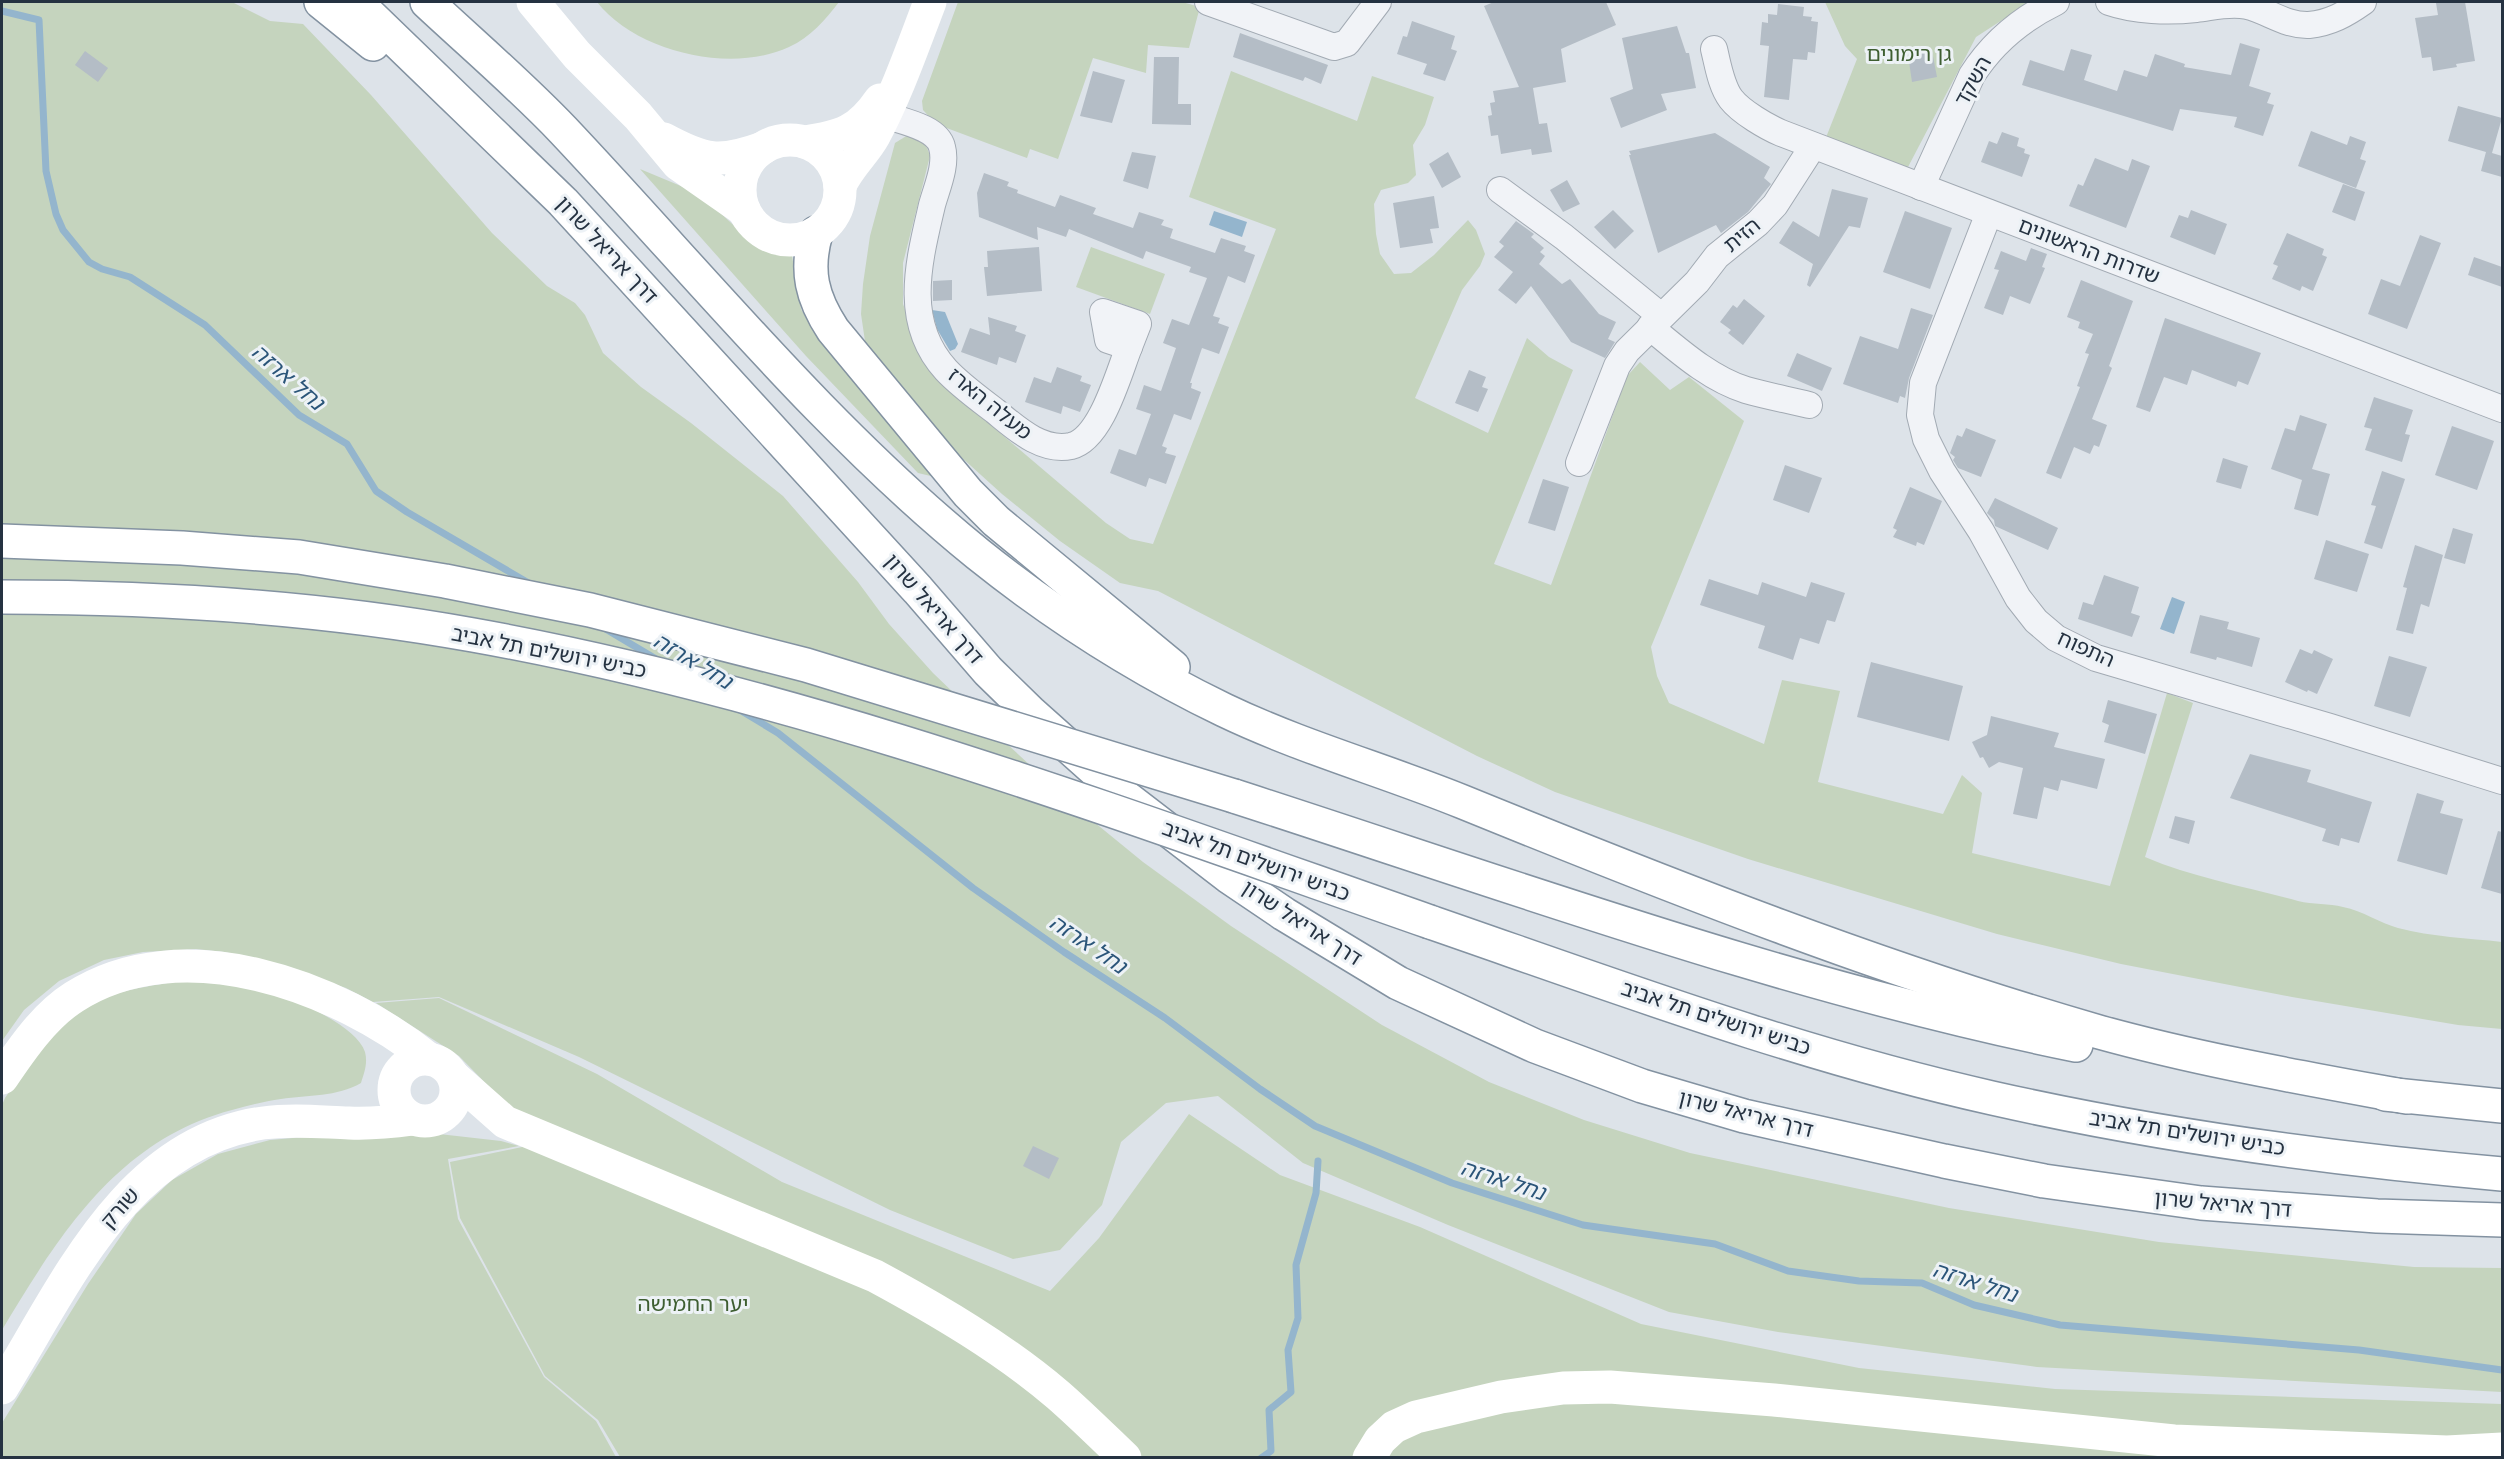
<svg xmlns="http://www.w3.org/2000/svg" width="2504" height="1459" font-family="'DM Sans','Noto Sans Hebrew',sans-serif">
  <style>
    .green { fill: #c5d4be }
    .water { fill: #94b5cd }
    .lines { fill: none; stroke-linecap: round; stroke-linejoin: round }
    .stream { stroke: #94b5cd; stroke-width: 7 }
    .building { fill: #b4bdc6 }
    .street-casing { stroke: #a2aab3; stroke-width: 28 }
    .highway-casing { stroke: #8392a1; stroke-width: 36 }
    .street { stroke: #f1f3f7; stroke-width: 26 }
    .secondary { stroke: #fff; stroke-width: 33 }
    .highway { stroke: #fff; stroke-width: 33 }
    .highway-bridge-casing { stroke: #8392a1; stroke-width: 36; stroke-linecap: butt }
    .highway-bridge { stroke: #fff; stroke-width: 33 }
    .labels { text-anchor: middle; dominant-baseline: central; stroke-width: 6; stroke-linejoin: round; paint-order: stroke }
    .park-label { font-size: 21px; fill: #3e5e31; stroke: #edf2f6 }
    .street-label { font-size: 21px; fill: #253241; stroke: #edf2f6 }
    .water-label { font-size: 22px; font-style: italic; fill: #2b5579; stroke: #edf2f6 }
  </style>
  <rect width="100%" height="100%" fill="#dde3e9"/>
  <g class="green">
    <path d="M2,2H232L270,21L303,24L371,95L492,233L547,286L575,303L585,315L603,353L641,387L691,423L783,496L858,582L889,624L933,673L1006,743L1072,804L1143,862L1231,926L1382,1025L1489,1082L1584,1120L1690,1153L1949,1208L2159,1242L2414,1267L2502,1268V1392L2037,1367L1778,1332L1669,1312L1448,1225L1303,1163L1218,1096L1166,1103L1121,1142L1102,1205L1060,1250L1013,1259L890,1210L579,1057L439,997L373,1002L346,988L278,965L225,952L196,949L143,952L104,960L59,981L24,1010L2,1041Z"/>
    <path d="M597,2H839C825,20 811,37 789,47C731,74 636,52 597,2Z"/>
    <path d="M958,2H1182L1200,7L1189,48L1148,45L1146,73L1093,58L1058,159L1030,149L1027,158L936,124L923,110L922,101Z"/>
    <path d="M1825,2H2030L1976,37L1908,167L1825,140L1857,59L1845,46Z"/>
    <path d="M1231,71L1357,121L1372,76L1434,97L1425,125L1413,145L1416,175L1408,183L1381,190L1374,204L1376,234L1380,254L1394,274L1411,273L1434,255L1468,220L1476,230L1485,254L1480,266L1462,290L1415,398L1488,433L1527,338L1549,357L1573,370L1494,564L1551,585L1627,376L1640,362L1670,390L1689,377L1744,421L1651,647L1657,676L1669,703L1764,744L1782,680L1840,691L1818,782L1943,814L1962,775L1982,793L1972,853L2110,886L2167,693L2193,703L2145,857C2194,878 2248,887 2298,901C2313,905 2329,903 2343,907C2363,911 2380,923 2398,928C2432,937 2468,938 2502,942V1029L2458,1025L2292,997L2121,964L1997,934L1748,859L1555,792L1477,756L1158,591L1120,583L1060,541L1002,494L950,447L866,348L861,314L863,284L870,236L895,143C899,141 905,136 909,135C920,133 928,148 930,156L903,263V304L916,340L966,404L1106,523L1130,539L1153,544L1276,229L1189,197Z"/>
    <path d="M640,169L700,194L757,247L792,256L801,309L815,334L939,478L918,473L806,356Z"/>
    <path d="M1091,247L1165,274L1150,314L1076,287Z"/>
    <path d="M180,981C200,982 220,982 240,984C271,988 355,1021 365,1052C368,1064 364,1073 361,1083C337,1097 308,1095 281,1099C265,1101 248,1106 232,1110C118,1140 59,1235 2,1330V1105L5,1098C25,1069 44,1037 71,1015C101,992 144,987 180,981Z"/>
    <path d="M439,998L597,1074L782,1182L1050,1291L1099,1238L1189,1114L1280,1175L1420,1227L1641,1324L1859,1368L2055,1389L2502,1404V1457H620L598,1420L545,1376L460,1218L450,1162L522,1147L531,1122L503,1101L459,1056L376,1003Z"/>
    <path d="M439,1134L501,1141L519,1146L448,1159L458,1219L544,1377L596,1421L616,1457H2V1423L88,1284L136,1214L172,1180L218,1154L270,1140L327,1135Z"/>
  </g>
  <g class="water">
    <path d="M1214,211L1247,222L1242,237L1209,225Z"/>
    <path d="M932,310L945,312L958,344L955,349L950,351L937,329Z"/>
    <path d="M2172,597L2185,602L2174,634L2160,629Z"/>
  </g>
  <g class="lines">
    <g class="stream">
      <path d="M2,11L39,20L46,171L56,214L63,230L89,262L102,269L130,277L205,325L299,415L347,444L376,491L407,512L532,585"/>
      <path d="M604,628L656,659"/>
      <path d="M740,710L778,733L973,888L1064,952L1165,1018L1260,1089L1315,1126L1452,1183L1583,1225L1715,1244L1788,1271L1859,1281L1922,1283L1974,1305L2060,1325L2359,1350L2502,1370"/>
      <path d="M1261,1458L1271,1451L1269,1410L1291,1392L1288,1350L1298,1318L1296,1265L1316,1193L1318,1161"/>
    </g>
  </g>
  <g class="building">
    <path d="M1494,2H1606L1616,25L1561,49L1566,82L1533,88L1539,124L1547,123L1552,152L1532,155L1531,149L1501,154L1498,135L1491,136L1488,116L1492,115L1490,103L1495,102L1493,91L1519,87L1484,6Z"/>
    <path d="M2447,2H2465L2475,61L2456,64L2457,67L2433,71L2431,57L2422,58L2415,18L2438,15L2436,3Z"/>
    <path d="M1778,4L1804,7L1803,16L1812,17L1811,21L1818,22L1815,53L1808,52L1807,60L1793,59L1789,100L1764,97L1769,46L1760,45L1762,22L1768,23V14L1777,15Z"/>
    <path d="M1412,21L1455,36L1451,49L1457,51L1445,81L1423,74L1427,64L1397,54L1403,36L1407,37Z"/>
    <path d="M1677,26L1686,53H1689L1696,88L1661,94L1667,110L1621,128L1610,98L1633,89L1622,38Z"/>
    <path d="M1240,33L1328,65L1321,84L1305,77L1303,81L1233,57Z"/>
    <path d="M2240,43L2260,49L2249,86L2271,93L2267,103L2274,105L2263,136L2234,127L2237,117L2180,109L2173,131L2022,85L2030,60L2064,71L2071,49L2092,55L2084,80L2117,91L2124,70L2147,77L2155,54L2185,64L2184,67L2231,75Z"/>
    <path d="M85,51L108,68L98,82L75,65Z"/>
    <path d="M1932,51L1937,77L1912,82L1908,55Z"/>
    <path d="M1154,57H1179L1178,104H1191V125L1152,124Z"/>
    <path d="M1093,71L1125,80L1112,123L1080,116Z"/>
    <path d="M2458,106L2502,118L2492,153L2502,156V177L2481,171L2486,152L2448,141Z"/>
    <path d="M2311,131L2347,145L2350,136L2366,142L2360,159L2366,161L2356,188L2298,166Z"/>
    <path d="M2002,132L2019,138L2017,146L2025,149L2024,153L2030,155L2022,177L1981,162L1989,141L1997,144Z"/>
    <path d="M1715,133L1770,167L1764,178L1771,184L1748,212L1721,233L1716,225L1658,253L1629,155H1631L1629,151Z"/>
    <path d="M1132,152L1156,156L1148,189L1123,181Z"/>
    <path d="M1448,152L1461,177L1442,188L1429,164Z"/>
    <path d="M2095,158L2128,171L2132,159L2150,166L2126,228L2069,206L2078,184L2083,186Z"/>
    <path d="M984,173L1009,182L1007,186L1018,190L1017,193L1055,207L1060,195L1096,208L1093,214L1133,228L1139,212L1164,220L1161,225L1173,229L1170,238L1215,253L1221,238L1246,246L1244,251L1255,255L1245,283L1228,276L1213,316L1220,318L1218,323L1229,327L1219,354L1202,348L1190,383H1192L1191,388L1201,392L1191,420L1174,414L1162,446L1167,448L1165,453L1176,456L1166,484L1149,478L1146,487L1110,473L1119,449L1136,455L1151,414L1136,409L1144,385L1161,391L1176,348L1163,343L1172,319L1189,325L1207,278L1189,272L1191,267L1146,251L1143,259L1069,229L1066,237L1037,227L1038,240L979,217L977,193Z"/>
    <path d="M1567,180L1580,204L1563,212L1550,190Z"/>
    <path d="M2343,184L2365,192L2355,221L2332,212Z"/>
    <path d="M1832,189L1868,198L1860,228L1849,226L1810,287L1807,285L1813,264L1779,243L1793,221L1819,237Z"/>
    <path d="M1434,196L1439,228L1430,229L1433,243L1400,248L1393,203Z"/>
    <path d="M1613,210L1634,231L1615,249L1594,227Z"/>
    <path d="M2191,210L2227,224L2215,255L2170,237L2179,215L2188,218Z"/>
    <path d="M1905,211L1952,228L1930,289L1883,272Z"/>
    <path d="M1516,221L1534,234L1531,237L1544,248L1540,252L1545,256L1539,264L1562,284L1570,279L1599,314L1616,322L1608,339L1615,342L1605,358L1571,342L1531,286L1516,304L1498,290L1513,272L1494,257L1504,246L1499,242Z"/>
    <path d="M2287,233L2324,249L2322,255L2327,257L2313,291L2302,286L2300,291L2272,279L2278,266L2273,264Z"/>
    <path d="M2420,235L2441,243L2407,329L2368,314L2381,279L2400,286Z"/>
    <path d="M1039,247L1042,291L987,296L984,267H988L987,251Z"/>
    <path d="M2031,248L2047,254L2042,267L2045,268L2030,304L2010,296L2003,315L1984,308L1999,270L1994,269L2001,251L2026,261Z"/>
    <path d="M2474,257L2502,267V287L2468,275Z"/>
    <path d="M952,280V300L933,301V281Z"/>
    <path d="M2081,280L2133,301L2109,366L2112,368L2092,419L2107,425L2099,447L2094,445L2090,454L2074,447L2061,479L2046,473L2080,387L2077,386L2089,354L2085,353L2093,334L2078,328L2080,322L2067,317Z"/>
    <path d="M1744,299L1765,316L1743,345L1728,333L1731,330L1720,322L1733,305L1737,308Z"/>
    <path d="M1911,308L1933,315L1909,378L1905,398L1900,396L1898,403L1843,384L1860,336L1898,349Z"/>
    <path d="M988,317L1017,326L1015,331L1026,335L1016,363L999,357L997,365L961,352L970,328L990,335Z"/>
    <path d="M2165,318L2261,353L2248,385L2238,381L2236,387L2192,370L2187,385L2164,377L2150,412L2136,407Z"/>
    <path d="M1797,353L1832,368L1822,391L1787,376Z"/>
    <path d="M1057,367L1082,376L1080,381L1091,385L1080,412L1063,406L1061,414L1025,402L1034,377L1051,383Z"/>
    <path d="M1469,370L1486,377L1482,387L1488,389L1478,412L1455,403Z"/>
    <path d="M2374,397L2413,410L2405,434L2410,435L2402,462L2365,450L2372,429L2364,427Z"/>
    <path d="M2300,415L2327,424L2312,469L2330,474L2318,516L2294,509L2302,480L2271,469L2285,428L2295,431Z"/>
    <path d="M2452,426L2494,441L2477,490L2435,475Z"/>
    <path d="M1966,428L1996,440L1981,477L1958,468L1953,460L1955,457L1950,453L1957,435L1962,437Z"/>
    <path d="M2223,458L2248,466L2241,489L2216,482Z"/>
    <path d="M1785,465L1822,478L1809,513L1773,500Z"/>
    <path d="M2382,471L2405,479L2382,549L2364,543L2376,506L2371,505Z"/>
    <path d="M1543,479L1569,487L1555,531L1528,523Z"/>
    <path d="M1910,487L1942,501L1924,545L1917,542L1916,546L1893,537L1897,530L1893,528Z"/>
    <path d="M1995,498L2058,528L2048,550L1995,526L1994,520L1987,513Z"/>
    <path d="M2453,528L2473,534L2465,564L2444,558Z"/>
    <path d="M2326,540L2369,554L2357,592L2314,579Z"/>
    <path d="M2415,545L2443,555L2429,607L2421,604L2413,634L2396,630L2407,588L2403,587Z"/>
    <path d="M2104,575L2139,587L2131,613L2140,616L2132,637L2078,619L2083,602L2093,605Z"/>
    <path d="M1709,579L1758,595L1762,582L1806,597L1811,582L1845,593L1835,622L1827,620L1819,644L1800,638L1793,660L1758,648L1765,626L1700,605Z"/>
    <path d="M2200,615L2229,622L2227,629L2260,638L2252,667L2217,657L2216,660L2190,653Z"/>
    <path d="M2300,649L2312,654L2314,650L2333,659L2317,694L2308,690L2307,692L2285,682Z"/>
    <path d="M2389,656L2427,667L2410,717L2374,706Z"/>
    <path d="M1871,662L1963,686L1949,741L1857,717Z"/>
    <path d="M2108,700L2157,714L2145,754L2104,742L2109,725L2102,722Z"/>
    <path d="M1991,716L2059,733L2054,747L2105,759L2097,789L2061,780L2058,791L2044,787L2037,819L2013,814L2023,768L1999,762L1989,768L1983,757L1980,758L1972,742L1987,735Z"/>
    <path d="M2250,754L2311,770L2307,782L2372,802L2359,843L2341,838L2339,846L2322,841L2326,829L2230,798Z"/>
    <path d="M2417,793L2444,801L2440,813L2463,819L2447,875L2397,861Z"/>
    <path d="M2175,816L2195,821L2189,844L2169,838Z"/>
    <path d="M2498,831L2502,832V894L2481,888Z"/>
    <path d="M1033,1146L1059,1158L1049,1179L1023,1166Z"/>
  </g>
  <g class="lines">
    <defs>
      <g id="street">
        <path d="M1208,2L1334,47L1347,43L1378,2"/>
        <path d="M2109,2C2135,11 2169,12 2196,9C2213,7 2231,2 2247,6C2268,11 2286,26 2309,25C2330,23 2346,14 2363,2"/>
        <path d="M1714,49C1718,65 1721,86 1731,99C1741,112 1767,127 1781,133L2502,409"/>
        <path d="M884,115C901,121 937,127 942,147C947,165 937,187 932,205C919,261 902,322 946,370C960,385 978,398 995,411C1016,428 1041,452 1071,446C1101,439 1118,375 1129,347"/>
        <path d="M1921,187L1972,75C1993,42 2021,19 2056,2"/>
        <path d="M1500,190L1564,237L1661,316"/>
        <path d="M1989,213L1923,383L1920,415L1926,439L1942,471L1981,531L2018,598L2036,621L2056,638L2096,658L2330,727L2502,781"/>
        <path d="M1103,312L1138,324L1129,347L1108,340Z"/>
        <path d="M1650,327C1678,350 1710,379 1746,390C1767,396 1789,400 1809,405"/>
        <path d="M1579,463L1617,366L1627,351L1697,282L1717,256L1758,223L1775,205L1813,146"/>
      </g>
      <g id="highway">
        <path d="M321,2L373,44"/>
        <path d="M356,2L563,202L918,590L988,671L1030,712L1124,796L1228,876L1284,914L1398,983L1535,1046L1642,1086L1744,1116L1944,1161L2044,1181L2201,1203L2377,1216L2502,1220"/>
        <path d="M427,2C472,44 520,85 563,130C699,274 824,429 978,554C1054,615 1137,668 1224,710C1301,747 1384,770 1463,802C1672,887 1883,970 2099,1032C2200,1060 2304,1078 2407,1097"/>
        <path d="M816,233C805,271 812,298 833,330L968,493L996,521L1173,667"/>
        <path d="M1234,796C1513,886 1789,987 2076,1045"/>
        <path d="M1430,922C1615,986 1800,1055 1992,1098C2160,1136 2331,1159 2502,1174"/>
        <path d="M2385,1094L2502,1106"/>
      </g>
    </defs>
    <use href="#street" class="street-casing"/>
    <use href="#highway" class="highway-casing"/>
    <use href="#street" class="street"/>
    <g class="secondary">
      <path d="M533,2L577,55L638,116L678,164L744,210"/>
      <path d="M664,139C705,161 719,164 763,148"/>
      <circle cx="790" cy="190" r="50"/>
      <path d="M805,142C841,137 859,131 880,100"/>
      <path d="M840,186C848,167 864,154 874,136C897,93 913,46 930,2"/>
      <circle cx="425" cy="1090" r="31"/>
      <path d="M453,1076L505,1122L875,1276C938,1310 1003,1348 1058,1395C1081,1415 1103,1437 1125,1458"/>
      <path d="M2,1078C21,1050 44,1016 74,997C182,928 338,986 429,1059"/>
      <path d="M2,1388C66,1284 127,1142 263,1123C292,1119 320,1122 349,1123C370,1124 391,1122 413,1119"/>
      <path d="M1369,1458L1380,1440L1394,1427L1416,1417L1501,1397L1563,1388L1610,1387L1774,1400L2174,1441L2447,1452L2502,1449"/>
    </g>
    <use href="#highway" class="highway"/>
    <defs>
      <g id="highway-bridge">
        <path d="M2,541L182,548L299,557L445,581L590,610L806,665L1234,796"/>
        <path d="M2,597C160,597 318,607 473,635C803,694 1115,812 1430,922"/>
      </g>
    </defs>
    <use href="#highway-bridge" class="highway-bridge-casing"/>
    <use href="#highway-bridge" class="highway-bridge"/>
  </g>
  <g class="labels">
    <g class="park-label">
      <text x="1909" y="54">גן רימונים</text>
      <text x="693" y="1304">יער החמישה</text>
    </g>
    <g class="street-label">
      <text transform="translate(1973 81) rotate(-61)">השקד</text>
      <text transform="translate(1742 235) rotate(-40)">הזית</text>
      <text transform="translate(607 250) rotate(47)">דרך אריאל שרון</text>
      <text transform="translate(2089 251) rotate(21)">שדרות הראשונים</text>
      <text transform="translate(990 404) rotate(39)">מעלה הארז</text>
      <text transform="translate(934 609) rotate(49)">דרך אריאל שרון</text>
      <text transform="translate(2086 649) rotate(24)">התפוח</text>
      <text transform="translate(549 652) rotate(11)">כביש ירושלים תל אביב</text>
      <text transform="translate(1256 861) rotate(20)">כביש ירושלים תל אביב</text>
      <text transform="translate(1302 923) rotate(33)">דרך אריאל שרון</text>
      <text transform="translate(1716 1018) rotate(18)">כביש ירושלים תל אביב</text>
      <text transform="translate(1746 1114) rotate(14)">דרך אריאל שרון</text>
      <text transform="translate(2187 1133) rotate(9)">כביש ירושלים תל אביב</text>
      <text transform="translate(2223 1204) rotate(5)">דרך אריאל שרון</text>
      <text transform="translate(120 1208) rotate(-49)">שורק</text>
    </g>
    <g class="water-label">
      <text transform="translate(288 377) rotate(41)">נחל ארזה</text>
      <text transform="translate(693 661) rotate(31)">נחל ארזה</text>
      <text transform="translate(1088 944) rotate(34)">נחל ארזה</text>
      <text transform="translate(1503 1180) rotate(18)">נחל ארזה</text>
      <text transform="translate(1975 1282) rotate(18)">נחל ארזה</text>
    </g>
  </g>
  <rect width="2504" height="1459" fill="none" stroke="#253241" stroke-width="6"/>
</svg>
